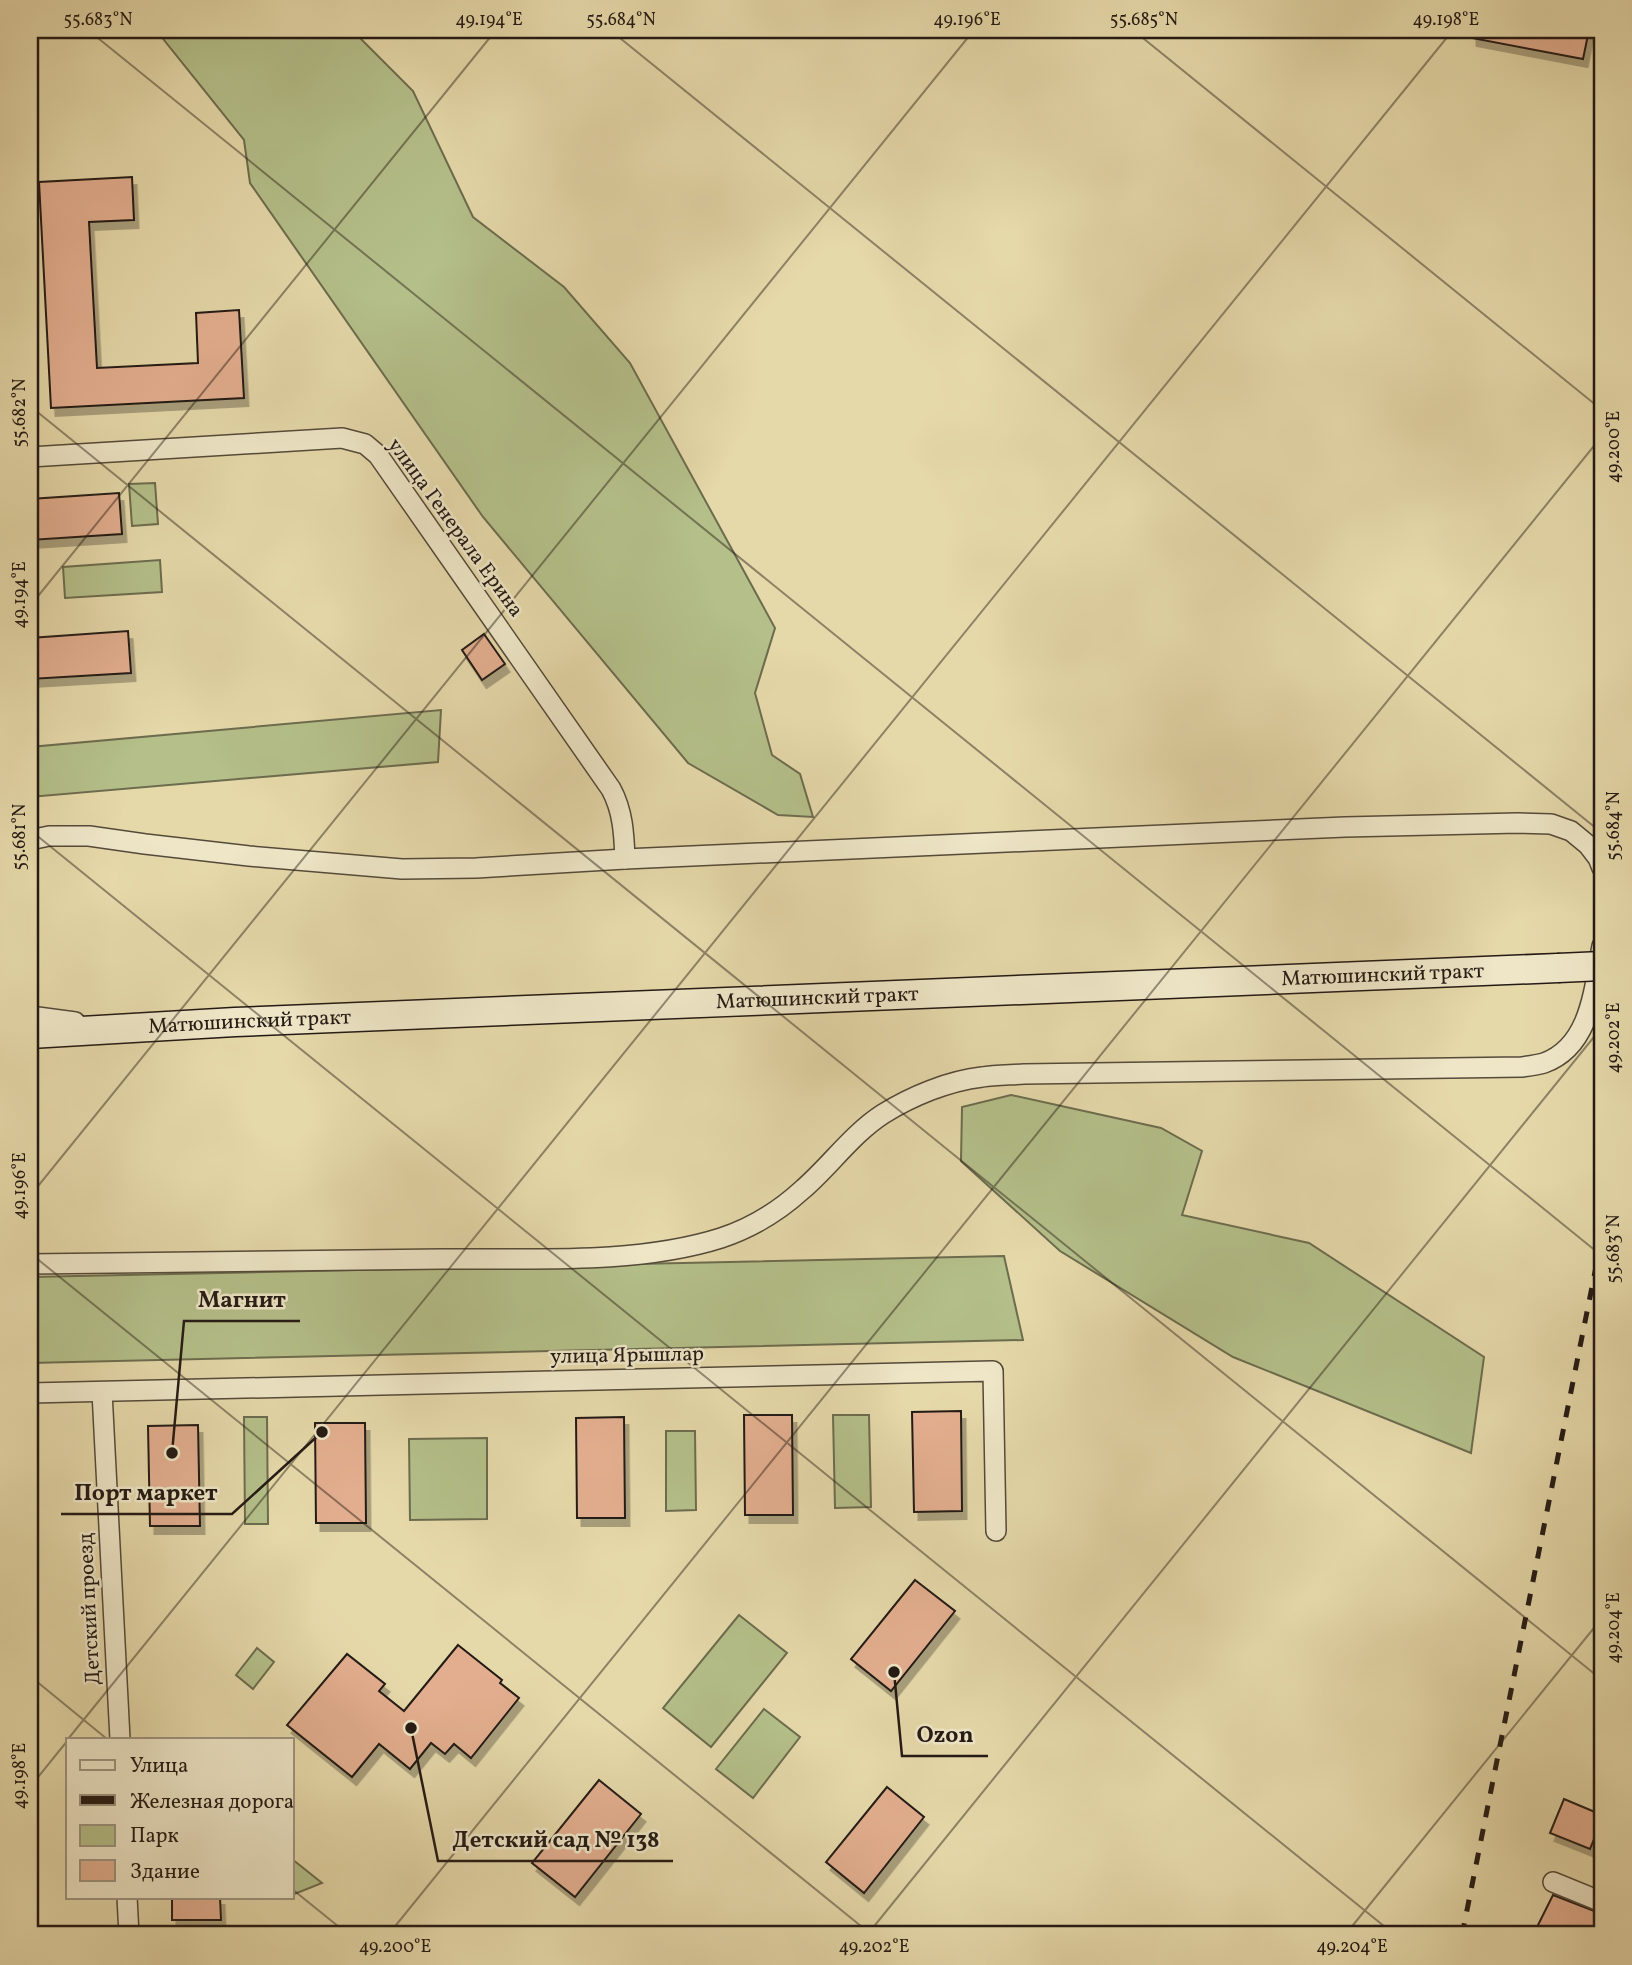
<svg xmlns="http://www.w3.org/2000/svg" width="1632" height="1965" font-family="Vollkorn,serif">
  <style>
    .green { fill: #b4bf89; stroke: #6c6c4e; stroke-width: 2 }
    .building { fill: #e2ae8f; stroke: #241a14; stroke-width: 2; filter: url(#shadow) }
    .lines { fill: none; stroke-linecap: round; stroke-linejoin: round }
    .street-casing { stroke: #544a39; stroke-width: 22 }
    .secondary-casing { stroke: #241a14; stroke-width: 31 }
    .street { stroke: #eee6c7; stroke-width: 19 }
    .secondary { stroke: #eee6c7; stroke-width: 28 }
    .rail { stroke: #241a14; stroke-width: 5; stroke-dasharray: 12 12; stroke-linecap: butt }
    .secondary-bridge-casing { stroke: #241a14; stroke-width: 31; stroke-linecap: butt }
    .secondary-bridge { stroke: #eee6c7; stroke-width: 28 }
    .ticks { fill: none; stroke: #241a14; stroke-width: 2; stroke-opacity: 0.45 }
    .labels { text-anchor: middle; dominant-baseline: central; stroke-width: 5; stroke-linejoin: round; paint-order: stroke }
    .street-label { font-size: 21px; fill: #241a14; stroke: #eee6c7 }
    .leader { fill: none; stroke: #241a14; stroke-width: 2.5 }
    .callout-dot { fill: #241a14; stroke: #eee6c7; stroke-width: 2.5 }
    .callout-label { font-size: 23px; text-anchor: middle; font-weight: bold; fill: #241a14; stroke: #eee6c7; stroke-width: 5; stroke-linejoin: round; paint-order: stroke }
    .neatline { fill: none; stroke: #241a14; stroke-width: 2.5 }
    .ticks-label { font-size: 18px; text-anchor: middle; fill: #241a14 }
  </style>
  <defs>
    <filter id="shadow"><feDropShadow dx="4.5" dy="8" stdDeviation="0" flood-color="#0004"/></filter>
  </defs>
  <rect width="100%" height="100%" fill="#e5d8a9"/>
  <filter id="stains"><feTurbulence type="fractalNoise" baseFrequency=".00286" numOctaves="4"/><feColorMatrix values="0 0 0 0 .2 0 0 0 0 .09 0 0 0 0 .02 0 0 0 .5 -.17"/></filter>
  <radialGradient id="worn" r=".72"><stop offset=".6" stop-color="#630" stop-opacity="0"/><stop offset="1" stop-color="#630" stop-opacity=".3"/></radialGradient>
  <g class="green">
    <path d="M156,30H352L413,91L473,217L564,287L630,363L775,628L755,693L772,755L800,774L813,817L778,815L688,763L483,517L250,183L244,140Z"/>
    <path d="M155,483L158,524L132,526L129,484Z"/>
    <path d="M160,560L162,592L65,598L63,567Z"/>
    <path d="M441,710L438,762L30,797V747Z"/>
    <path d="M1011,1095L1161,1128L1202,1151L1182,1215L1309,1243L1484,1357L1471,1453L1233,1357L1060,1251L961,1161L962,1107Z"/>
    <path d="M1004,1256L1023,1340L30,1363V1277Z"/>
    <path d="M833,1415H869L871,1507L835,1508Z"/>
    <path d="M244,1417H267L268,1524H245Z"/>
    <path d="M666,1431H695L696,1510L666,1511Z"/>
    <path d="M487,1438V1519L410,1520L409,1439Z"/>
    <path d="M739,1615L787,1653L711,1747L663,1708Z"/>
    <path d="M257,1648L274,1662L253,1689L236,1675Z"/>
    <path d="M764,1709L800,1737L753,1798L716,1769Z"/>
    <path d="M292,1859L322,1883L292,1895Z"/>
  </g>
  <g class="building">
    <path d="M1472,30H1589L1583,59L1472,38Z"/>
    <path d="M132,177L134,220L89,222L97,368L198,363L196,313L239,310L244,398L51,408L39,182Z"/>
    <path d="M119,493L122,534L30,540V499Z"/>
    <path d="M128,631L131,673L30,679V638Z"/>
    <path d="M484,634L505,664L482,680L462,650Z"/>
    <path d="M961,1411L962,1511L914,1512L912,1412Z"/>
    <path d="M744,1415H792L793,1515H745Z"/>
    <path d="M624,1417L625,1518H577L576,1418Z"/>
    <path d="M315,1423H365L366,1523H316Z"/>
    <path d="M198,1425L200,1526H150L148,1426Z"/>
    <path d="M915,1580L955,1611L891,1691L851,1659Z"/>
    <path d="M458,1645L502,1680L500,1683L519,1698L471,1758L454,1744L445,1754L431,1743L410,1769L379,1744L352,1777L287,1725L347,1654L385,1684L379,1691L404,1711Z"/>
    <path d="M599,1780L641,1814L575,1897L532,1863Z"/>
    <path d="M887,1787L924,1817L864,1893L826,1862Z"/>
    <path d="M1564,1799L1602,1815V1820L1590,1849L1550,1833Z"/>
    <path d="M1553,1895L1602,1914V1935H1533Z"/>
    <path d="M172,1897H220L221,1920H172Z"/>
  </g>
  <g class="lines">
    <defs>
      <g id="street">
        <path d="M30,457L342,438L365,444L378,455L611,789C623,811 624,834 625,859"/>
        <path d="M30,840L49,836H89L145,844L249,856L402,869L476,868L625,859L1345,827L1518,823L1551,824L1571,831L1588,845L1598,858L1602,868"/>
        <path d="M30,1016L75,1022"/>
        <path d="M30,1264C167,1262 305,1261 442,1259C531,1258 636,1265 721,1238C751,1228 779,1211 802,1190C830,1166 852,1134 883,1114C912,1096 948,1081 982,1077C995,1075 1010,1075 1024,1074L1522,1067C1529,1066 1537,1065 1544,1063C1591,1046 1594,988 1602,946"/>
        <path d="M102,1392L120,1739"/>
        <path d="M30,1393L993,1371L996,1531"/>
        <path d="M1553,1882L1602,1902"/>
        <path d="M127,1897L129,1935"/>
      </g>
      <g id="secondary">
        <path id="s1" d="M30,1034L235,1022L1558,968"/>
      </g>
    </defs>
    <use href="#street" class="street-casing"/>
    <use href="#secondary" class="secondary-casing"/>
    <use href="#street" class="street"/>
    <use href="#secondary" class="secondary"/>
    <path class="rail" d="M1462,1935L1602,1237"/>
    <defs>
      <path id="secondary-bridge" d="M1558,968L1602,966"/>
    </defs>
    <use href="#secondary-bridge" class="secondary-bridge-casing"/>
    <use href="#secondary-bridge" class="secondary-bridge"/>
  </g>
  <path class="ticks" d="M88,30L1602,1256M610,30L1602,833M1133,30L1602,410M30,406L1602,1680M30,606L496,30M30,830L1395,1935M30,1196L974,30M30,1253L872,1935M30,1676L107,1739M68,1739L1453,30M30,1787L68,1740M292,1889L349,1935M388,1935L1602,436M867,1935L1602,1027M1345,1935L1602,1618"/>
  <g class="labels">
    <g class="street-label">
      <text transform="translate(455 528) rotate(54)">улица Генерала Ерина</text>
      <text stroke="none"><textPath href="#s1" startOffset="1354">Матюшинский тракт</textPath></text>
      <text stroke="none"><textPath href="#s1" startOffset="788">Матюшинский тракт</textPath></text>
      <text stroke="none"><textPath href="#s1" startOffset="220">Матюшинский тракт</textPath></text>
      <text transform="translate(627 1356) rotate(-1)">улица Ярышлар</text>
      <text transform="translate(90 1609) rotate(-93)">Детский проезд</text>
    </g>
  </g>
  <path class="leader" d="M172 1453L184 1321H300M322 1432L232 1514H61M894 1672L902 1756H988M411 1728L438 1861H673"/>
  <g class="callout-dot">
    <circle cx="172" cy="1453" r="7"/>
    <circle cx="322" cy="1432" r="7"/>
    <circle cx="894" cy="1672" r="7"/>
    <circle cx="411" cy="1728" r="7"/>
  </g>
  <g class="callout-label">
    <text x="242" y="1307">Магнит</text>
    <text x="146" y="1500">Порт маркет</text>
    <text x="945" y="1742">Ozon</text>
    <text x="556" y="1847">Детский сад № 138</text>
  </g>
  <rect width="1632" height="1965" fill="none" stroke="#e5d8a9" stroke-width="77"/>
  <rect x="66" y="1738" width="228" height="161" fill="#eee6c7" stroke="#9d947f" stroke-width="2"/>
  <rect x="80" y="1760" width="35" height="10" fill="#eee6c7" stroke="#9d947f" stroke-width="2"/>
  <text x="130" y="1772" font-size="21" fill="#241a14">Улица</text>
  <rect x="80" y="1795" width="35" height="10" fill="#241a14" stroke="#9d947f" stroke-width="2"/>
  <text x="130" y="1808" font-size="21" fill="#241a14">Железная дорога</text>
  <rect x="80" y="1825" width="35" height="21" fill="#b4bf89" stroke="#9d947f" stroke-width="2"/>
  <text x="130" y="1842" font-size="21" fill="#241a14">Парк</text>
  <rect x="80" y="1860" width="35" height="21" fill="#e2ae8f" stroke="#9d947f" stroke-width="2"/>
  <text x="130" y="1878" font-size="21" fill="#241a14">Здание</text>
  <rect x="38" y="38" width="1556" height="1888" class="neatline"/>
  <g class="ticks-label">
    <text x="98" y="25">55.683°N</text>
    <text x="489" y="25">49.194°E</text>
    <text x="621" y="25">55.684°N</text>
    <text x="967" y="25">49.196°E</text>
    <text x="1144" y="25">55.685°N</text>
    <text x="1446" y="25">49.198°E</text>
    <text transform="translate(19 413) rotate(-90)" y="6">55.682°N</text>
    <text transform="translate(1613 447) rotate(-90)" y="6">49.200°E</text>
    <text transform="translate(19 595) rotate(-90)" y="6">49.194°E</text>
    <text transform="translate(1613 826) rotate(-90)" y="6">55.684°N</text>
    <text transform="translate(19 837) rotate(-90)" y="6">55.681°N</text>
    <text transform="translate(1613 1038) rotate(-90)" y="6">49.202°E</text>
    <text transform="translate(19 1186) rotate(-90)" y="6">49.196°E</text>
    <text transform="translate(1613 1249) rotate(-90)" y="6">55.683°N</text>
    <text transform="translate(1613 1628) rotate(-90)" y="6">49.204°E</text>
    <text transform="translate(19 1776) rotate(-90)" y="6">49.198°E</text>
    <text x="395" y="1952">49.200°E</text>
    <text x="874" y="1952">49.202°E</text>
    <text x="1352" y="1952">49.204°E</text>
  </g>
  <rect width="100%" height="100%" filter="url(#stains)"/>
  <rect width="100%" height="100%" fill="url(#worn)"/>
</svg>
